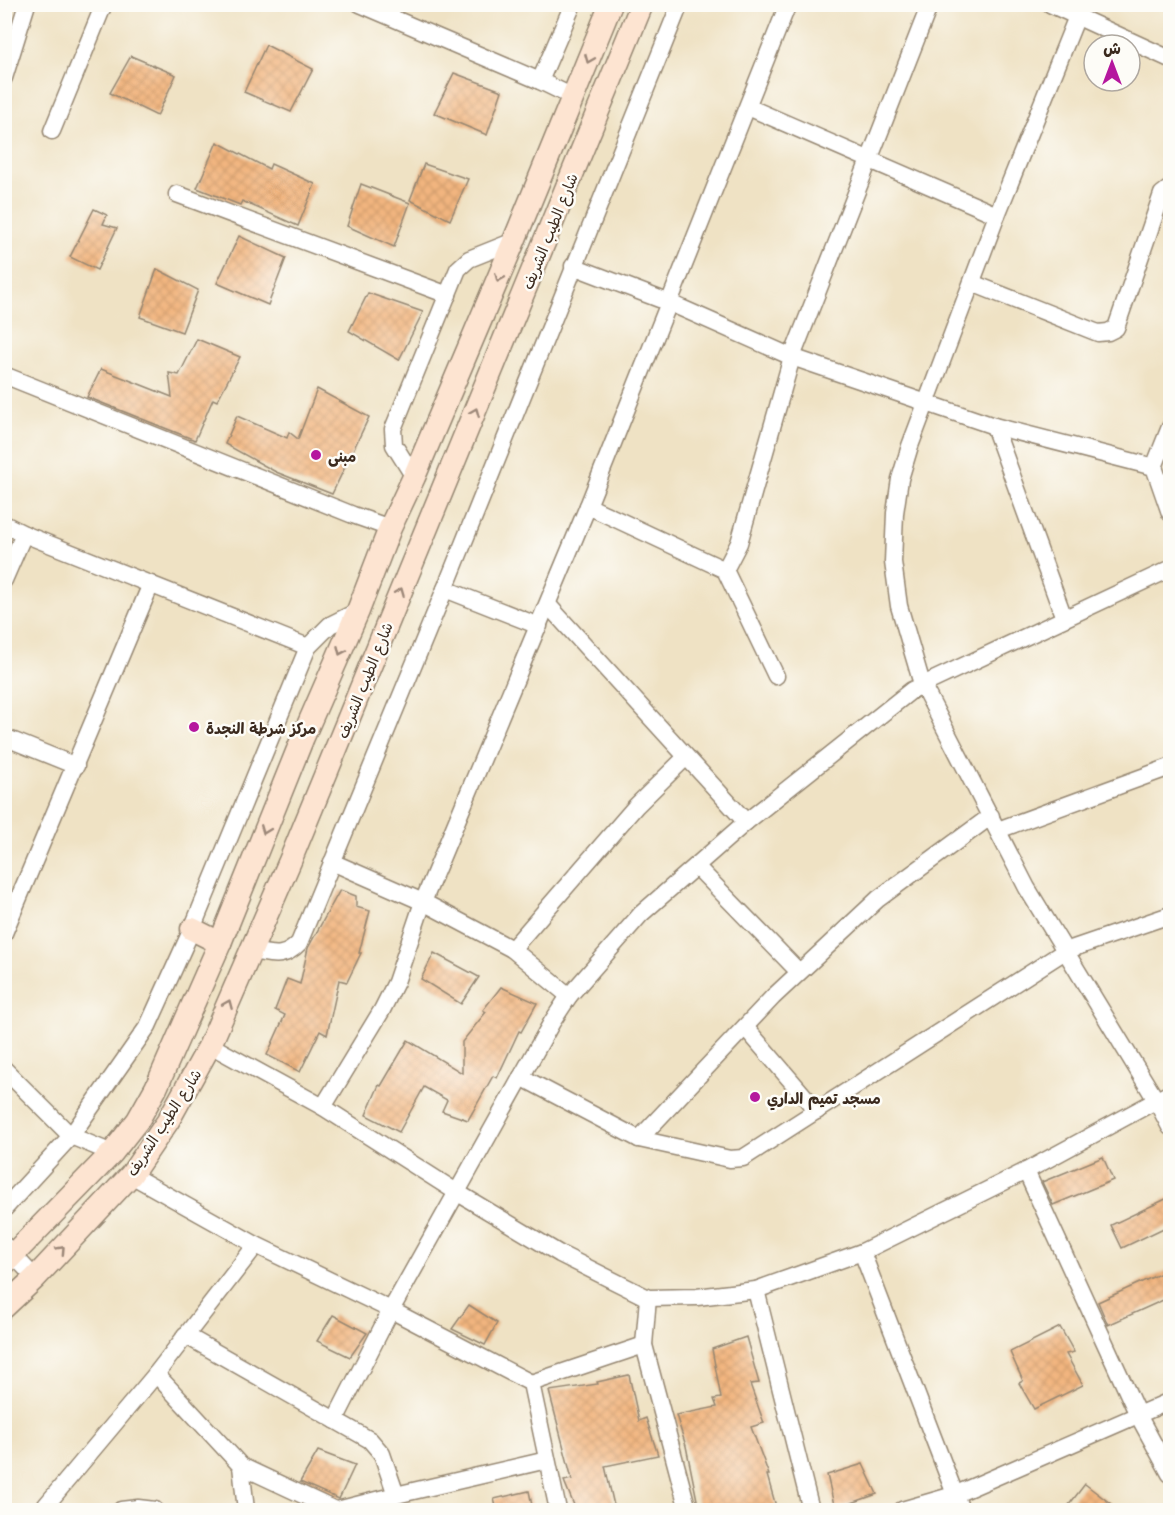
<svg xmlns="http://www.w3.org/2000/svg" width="1175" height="1515" font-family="'Playpen Sans','Playpen Sans Arabic',sans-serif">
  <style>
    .building { fill: url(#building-cross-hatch) }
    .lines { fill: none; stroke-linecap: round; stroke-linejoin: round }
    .street-casing { stroke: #958671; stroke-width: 19 }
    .secondary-casing { stroke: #958671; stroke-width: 25 }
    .street { stroke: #fff; stroke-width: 16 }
    .secondary { stroke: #fde4d1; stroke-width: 22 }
    .oneway { stroke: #9c8778 }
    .poi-dot { fill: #b5179e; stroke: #fdfcf7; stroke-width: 2 }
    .labels { text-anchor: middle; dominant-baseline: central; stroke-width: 5; stroke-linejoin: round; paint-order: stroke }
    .street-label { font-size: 15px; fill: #3b2a1e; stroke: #fdfcf7 }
    .poi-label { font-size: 15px; font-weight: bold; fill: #3b2a1e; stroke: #fdfcf7; text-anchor: start }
  </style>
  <defs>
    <pattern id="building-cross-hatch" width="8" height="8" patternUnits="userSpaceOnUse" patternTransform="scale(1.5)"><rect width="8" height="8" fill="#f2b57f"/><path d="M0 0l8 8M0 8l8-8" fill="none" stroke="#d09c6d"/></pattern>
  </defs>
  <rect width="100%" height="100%" fill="#fdfcf7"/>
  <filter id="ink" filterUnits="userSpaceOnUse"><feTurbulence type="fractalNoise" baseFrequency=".0167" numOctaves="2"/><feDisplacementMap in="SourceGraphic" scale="12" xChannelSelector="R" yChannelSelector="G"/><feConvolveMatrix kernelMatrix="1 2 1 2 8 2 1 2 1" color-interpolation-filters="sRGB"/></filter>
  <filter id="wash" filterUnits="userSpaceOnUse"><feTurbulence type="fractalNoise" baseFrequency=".008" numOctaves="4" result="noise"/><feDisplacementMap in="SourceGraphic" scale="24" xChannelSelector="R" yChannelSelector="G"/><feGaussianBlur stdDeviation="1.35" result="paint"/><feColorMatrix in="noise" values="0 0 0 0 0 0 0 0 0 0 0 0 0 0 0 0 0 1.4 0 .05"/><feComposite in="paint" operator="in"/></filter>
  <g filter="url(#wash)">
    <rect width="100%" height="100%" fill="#efe2c4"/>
    <g id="blocks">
      <g class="building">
        <path d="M266,45L313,69L291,112L244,92Z"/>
        <path d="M131,56L176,75L157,116L110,93Z"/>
        <path d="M454,73L502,91L487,135L434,113Z"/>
        <path d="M217,142L269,169L271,164L315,184L298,226L242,201L240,205L197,188Z"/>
        <path d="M424,164L468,179L450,220L410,200Z"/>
        <path d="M361,184L410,203L394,247L347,226Z"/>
        <path d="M94,209L107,215L103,224L117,228L97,270L70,257Z"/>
        <path d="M239,236L286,258L268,305L217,283Z"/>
        <path d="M157,269L198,290L182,332L140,317Z"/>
        <path d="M368,293L423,312L399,360L349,331Z"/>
        <path d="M197,339L240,357L217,401L213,399L195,440L87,397L101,369L172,397L169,373L179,375Z"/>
        <path d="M317,389L369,417L332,494L276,472L225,444L237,416L287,438L289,432L298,439Z"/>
        <path d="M340,890L356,896V907L370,911L359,953H361L347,982L339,980L327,1035L320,1031L300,1072L267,1055L285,1015L275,1010L287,979L300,984L308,948Z"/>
        <path d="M434,953L479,977L461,1004L421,979Z"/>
        <path d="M501,987L537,1003L521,1032L519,1031L497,1078L493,1076L468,1120L442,1111L447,1100L424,1087L399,1132L366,1115L379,1085L381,1086L408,1040L462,1073V1042L486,1012L483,1010Z"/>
        <path d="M1103,1157L1113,1180L1053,1205L1042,1182Z"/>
        <path d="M1170,1197V1225L1122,1248L1111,1225Z"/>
        <path d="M1168,1270L1170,1277V1297L1108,1325L1098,1302Z"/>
        <path d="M469,1305L497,1323L485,1345L452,1329Z"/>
        <path d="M333,1315L367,1333L350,1357L317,1341Z"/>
        <path d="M1060,1327L1074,1352L1066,1354L1083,1385L1034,1409L1019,1383L1023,1381L1010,1352Z"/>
        <path d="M746,1337L759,1383L750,1384L764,1423L751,1427L769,1475H767L777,1510H699L686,1446L676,1415L717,1407L714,1399L721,1398L712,1349Z"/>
        <path d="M629,1375L639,1421L646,1418L658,1455L605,1466L615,1510H576L564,1481L572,1479L549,1391L598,1384L597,1382Z"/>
        <path d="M318,1451L355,1465L339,1499L300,1482Z"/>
        <path d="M863,1464L877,1494L835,1509L827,1475Z"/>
        <path d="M1085,1484L1119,1510H1065Z"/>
        <path d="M529,1491L533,1510H497L494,1499Z"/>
      </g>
    </g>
  </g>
  <g filter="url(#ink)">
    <use href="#blocks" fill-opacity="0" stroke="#958671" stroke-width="1.5"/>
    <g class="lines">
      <defs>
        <g id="street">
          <path d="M360,4L540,81L573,97"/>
          <path d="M1050,4L1170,59"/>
          <path d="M1082,4L997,215L910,446L900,479L895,513L893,562L899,606L922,684L1027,888L1156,1100L1170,1127"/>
          <path d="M4,78L27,4"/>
          <path d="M540,81L573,4"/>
          <path d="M748,107L997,215"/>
          <path d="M52,131L104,4"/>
          <path d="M177,194L448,295"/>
          <path d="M573,266L670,303L792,357L994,426L1154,467L1170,513"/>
          <path d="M972,283L1098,333L1108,332L1116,328L1162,194L1170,188"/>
          <path d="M4,375L353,515L390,528"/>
          <path d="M994,426L1064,618"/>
          <path d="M1154,467L1170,427"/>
          <path d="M414,477L394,445L393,429L458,269L469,259L514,241"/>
          <path d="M588,506L725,570L776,676"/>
          <path d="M4,524L24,534"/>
          <path d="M725,570L739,543L792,357L930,4"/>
          <path d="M4,580L24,534L308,647"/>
          <path d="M445,589L539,626"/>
          <path d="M548,605L746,822"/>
          <path d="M4,737L76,766"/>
          <path d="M998,830L1170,767"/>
          <path d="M332,862L423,902L512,949L569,996"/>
          <path d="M696,866L799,972"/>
          <path d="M4,933L151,584"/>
          <path d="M512,949L636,806L686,757"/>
          <path d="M251,951C272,954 283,960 299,943L445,589L680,4"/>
          <path d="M745,1027L817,1111"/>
          <path d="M210,1045L323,1107L458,1193L560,1254L648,1298L697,1297L756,1290L862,1252L1026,1171L1170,1093"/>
          <path d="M4,1069L71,1136L112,1153"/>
          <path d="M521,1077L639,1139L730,1159L743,1158L1065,951L1170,915"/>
          <path d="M323,1107L382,1010L396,982L423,902L588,506L788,4"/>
          <path d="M639,1139L773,997L878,899L991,816"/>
          <path d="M1026,1171L1138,1415L1170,1474"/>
          <path d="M131,1175L256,1245L391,1310L531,1383L558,1510"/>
          <path d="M4,1209L71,1136L148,1026L192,929L308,647L330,625L358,611"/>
          <path d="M4,1245L35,1278"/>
          <path d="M862,1252L961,1510"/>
          <path d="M756,1290L811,1510"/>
          <path d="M648,1298L644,1345L688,1510"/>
          <path d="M185,1335L370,1440L382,1454L396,1495"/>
          <path d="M156,1374L241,1466L246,1510"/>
          <path d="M531,1383L644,1345"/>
          <path d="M335,1420L391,1310L552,1022L569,996L641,914L746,822L912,690L1170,569"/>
          <path d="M241,1466L335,1510"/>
          <path d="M42,1510L156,1374L256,1245"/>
          <path d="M121,1510L138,1508L155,1510"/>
          <path d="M337,1510L396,1495L547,1460"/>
          <path d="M902,1510L954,1495L1170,1401"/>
        </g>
        <g id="secondary">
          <path d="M192,929L220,943"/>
          <path d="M4,1264L112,1153L138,1120L156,1088L220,943L303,737L358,611L390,528L414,477L514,241L611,4"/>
          <path d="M4,1307L35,1278L131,1175L168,1121L210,1045L290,861L642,4"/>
        </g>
      </defs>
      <use href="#street" class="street-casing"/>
      <use href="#secondary" class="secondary-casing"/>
      <use href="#street" class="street"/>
      <use href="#secondary" class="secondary"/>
    </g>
    <defs><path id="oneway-chevron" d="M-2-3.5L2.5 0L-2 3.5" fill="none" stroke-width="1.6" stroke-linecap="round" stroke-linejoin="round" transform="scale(1.5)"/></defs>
    <g class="oneway">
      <use href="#oneway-chevron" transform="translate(589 59) rotate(112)"/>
      <use href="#oneway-chevron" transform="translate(499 278) rotate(113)"/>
      <use href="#oneway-chevron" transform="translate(475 412) rotate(-68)"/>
      <use href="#oneway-chevron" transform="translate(400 592) rotate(-68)"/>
      <use href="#oneway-chevron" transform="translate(341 651) rotate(114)"/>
      <use href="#oneway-chevron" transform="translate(265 830) rotate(111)"/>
      <use href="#oneway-chevron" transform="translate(228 1004) rotate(-67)"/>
      <use href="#oneway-chevron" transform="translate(61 1250) rotate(-47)"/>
    </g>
  </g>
  <g class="poi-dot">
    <circle cx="316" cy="455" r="6"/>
    <circle cx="194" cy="727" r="6"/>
    <circle cx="755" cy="1097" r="6"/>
  </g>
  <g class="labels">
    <g class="street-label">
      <text transform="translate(549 231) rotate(-68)">شارع الطيب الشريف</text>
      <text transform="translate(364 680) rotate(-68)">شارع الطيب الشريف</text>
      <text transform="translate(163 1122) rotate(-57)">شارع الطيب الشريف</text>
    </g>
    <g class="poi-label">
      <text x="328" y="455">مبنى</text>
      <text x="206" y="727">مركز شرطة النجدة</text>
      <text x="767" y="1097">مسجد تميم الداري</text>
    </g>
  </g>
  <rect width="1175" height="1515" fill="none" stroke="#fdfcf7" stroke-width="24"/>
  <g transform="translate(1112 63)"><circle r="28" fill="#fdfcf7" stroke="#afa8a0" stroke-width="1.5"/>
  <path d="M0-4.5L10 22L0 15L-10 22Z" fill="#b5179e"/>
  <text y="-9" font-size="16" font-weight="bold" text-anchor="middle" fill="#3b2a1e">ش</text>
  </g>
</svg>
